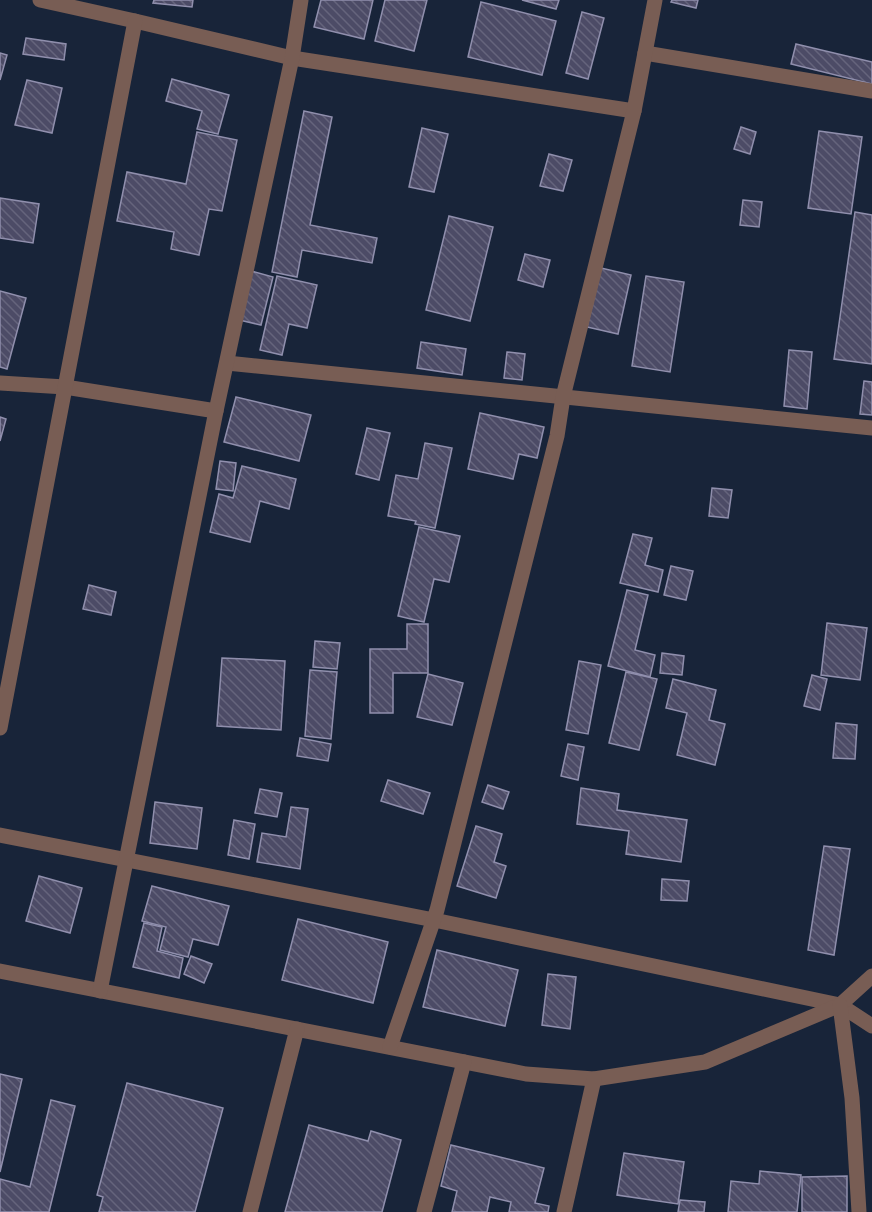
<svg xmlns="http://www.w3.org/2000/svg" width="872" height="1212" font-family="'PT Sans Narrow',sans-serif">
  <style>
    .building { fill: url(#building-back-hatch); stroke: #908fad; stroke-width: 1.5 }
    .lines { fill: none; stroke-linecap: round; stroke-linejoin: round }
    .minor { stroke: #785d54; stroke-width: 15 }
  </style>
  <defs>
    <pattern id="building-back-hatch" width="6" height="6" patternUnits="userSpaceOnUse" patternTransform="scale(1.5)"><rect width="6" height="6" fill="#4c4b66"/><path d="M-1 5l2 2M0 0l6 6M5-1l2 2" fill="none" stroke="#65647c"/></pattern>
  </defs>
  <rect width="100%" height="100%" fill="#182439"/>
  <g class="building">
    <path d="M154,0H193L192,7L153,3Z"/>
    <path d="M321,0H373L364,39L314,27Z"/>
    <path d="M385,0H427L414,51L375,41Z"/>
    <path d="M522,0H559L556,9Z"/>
    <path d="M672,0H698L696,8L671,2Z"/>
    <path d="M481,2L556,21L542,75L468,57Z"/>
    <path d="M582,12L604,18L588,79L566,73Z"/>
    <path d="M26,38L66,44L64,60L23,54Z"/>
    <path d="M796,44L872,62V84L791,64Z"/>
    <path d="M0,53L7,55L0,80Z"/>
    <path d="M172,79L229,95L218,134L197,129L202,111L166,101Z"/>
    <path d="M27,80L62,88L52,133L15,125Z"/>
    <path d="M304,111L332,117L310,225L377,238L372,263L302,250L297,277L272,272Z"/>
    <path d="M741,127L756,132L750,154L734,149Z"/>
    <path d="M422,128L448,134L434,192L409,187Z"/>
    <path d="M819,131L862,137L851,214L808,208Z"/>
    <path d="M197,132L237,140L222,211L209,209L199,255L171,249L174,232L117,221L127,172L186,184Z"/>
    <path d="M549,154L572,160L563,191L540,186Z"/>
    <path d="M0,198L39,204L33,243L0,238Z"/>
    <path d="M743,200L762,202L759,227L740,225Z"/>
    <path d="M855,212L872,215V364L834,359Z"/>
    <path d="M449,216L493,227L470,321L426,310Z"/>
    <path d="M525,254L550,260L543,287L518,280Z"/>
    <path d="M601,268L631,275L618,334L587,327Z"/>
    <path d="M251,271L273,277L261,325L239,320Z"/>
    <path d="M277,276L317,285L307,328L289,324L282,355L260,350Z"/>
    <path d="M646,276L684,282L670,372L632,366Z"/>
    <path d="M0,291L26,298L7,369L0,367Z"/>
    <path d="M421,342L466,349L462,375L417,368Z"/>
    <path d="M789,350L812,352L807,409L784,406Z"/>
    <path d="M507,352L525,354L522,380L504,378Z"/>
    <path d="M864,381L872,382V415L860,414Z"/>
    <path d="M236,397L311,415L299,461L224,442Z"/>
    <path d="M480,413L544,427L537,458L519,454L513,479L468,469Z"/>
    <path d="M0,417L6,419L0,441Z"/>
    <path d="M367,428L390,433L379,480L356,474Z"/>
    <path d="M425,443L452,448L435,528L415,524L416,521L388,516L396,475L418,479Z"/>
    <path d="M220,461L236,463L233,491L216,489Z"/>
    <path d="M242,466L296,479L289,509L260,501L250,542L210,532L219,494L233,498Z"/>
    <path d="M712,488L732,490L728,518L709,516Z"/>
    <path d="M419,527L460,536L449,582L434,579L424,622L398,616Z"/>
    <path d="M633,534L652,538L645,565L663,570L658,592L620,583Z"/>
    <path d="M671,566L693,571L686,600L664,595Z"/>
    <path d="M89,585L116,592L111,615L83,609Z"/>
    <path d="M627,590L648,595L635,650L655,655L650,677L608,666Z"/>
    <path d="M827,623L867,628L860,680L821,675Z"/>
    <path d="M407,624H428V673H393V713H370V649H407Z"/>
    <path d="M315,641L340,643L337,669L313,667Z"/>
    <path d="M662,653L684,656L682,675L660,673Z"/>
    <path d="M222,658L285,661L281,730L217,726Z"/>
    <path d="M579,661L601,665L588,734L566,730Z"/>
    <path d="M310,670L337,672L331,739L305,736Z"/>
    <path d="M626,672L657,679L639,750L609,743Z"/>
    <path d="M428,674L463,683L452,725L417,717Z"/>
    <path d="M812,675L827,679L820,710L804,706Z"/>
    <path d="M673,679L716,690L709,720L725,724L715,765L677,755L687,713L666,708Z"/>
    <path d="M836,723L857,725L855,759L833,758Z"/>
    <path d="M300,738L331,744L328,761L297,756Z"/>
    <path d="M568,744L584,747L578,780L561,776Z"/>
    <path d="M388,780L430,793L423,814L381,801Z"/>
    <path d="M488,785L509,792L503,809L482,802Z"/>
    <path d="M581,788L619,794L617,810L687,820L681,862L626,854L629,831L577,824Z"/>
    <path d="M260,789L282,793L277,817L255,813Z"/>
    <path d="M155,802L202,808L197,849L150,843Z"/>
    <path d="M291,807L308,809L300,869L257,862L262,833L286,837Z"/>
    <path d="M234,820L255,824L249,859L228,855Z"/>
    <path d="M476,826L502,834L494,862L506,866L496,898L457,886Z"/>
    <path d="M824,846L850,849L834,955L808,950Z"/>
    <path d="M39,876L82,888L70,933L26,921Z"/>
    <path d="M662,879L689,881L687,901L661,900Z"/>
    <path d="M152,886L229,906L218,945L193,939L188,957L160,950L166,927L142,921Z"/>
    <path d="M298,919L388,942L373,1003L282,980Z"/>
    <path d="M144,923L162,927L157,951L183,958L179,978L133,967Z"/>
    <path d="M437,950L518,970L505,1026L423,1007Z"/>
    <path d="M191,956L212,964L204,983L184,974Z"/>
    <path d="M548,974L576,977L570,1029L542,1025Z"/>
    <path d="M0,1074L22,1079L0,1172Z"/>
    <path d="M127,1083L223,1108L195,1212H99L103,1197L97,1195Z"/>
    <path d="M51,1100L75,1106L49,1212H0V1179L30,1187Z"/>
    <path d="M309,1125L368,1141L371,1131L401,1140L382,1212H285Z"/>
    <path d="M451,1145L544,1168L535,1203L549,1206L548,1212H509L511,1202L490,1197L487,1212H452L457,1191L441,1186Z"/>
    <path d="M624,1153L684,1162L678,1204L617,1195Z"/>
    <path d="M760,1171L801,1175L797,1212H728L731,1181L759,1184Z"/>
    <path d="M847,1176V1212H802V1177Z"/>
    <path d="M680,1200L705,1202L704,1212H678Z"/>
  </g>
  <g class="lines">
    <g class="minor">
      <path d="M40,0L135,21L292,58L634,111"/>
      <path d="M645,53L872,91"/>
      <path d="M227,363L872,428"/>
      <path d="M0,383L65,387L216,411"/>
      <path d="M0,728L135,21"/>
      <path d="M0,835L434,920L840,1005L872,1026"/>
      <path d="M0,971L526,1074L594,1079L705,1062L840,1005L872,976"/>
      <path d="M100,991L216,411L292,58L301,0"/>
      <path d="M840,1005L852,1098L859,1212"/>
      <path d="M390,1047L437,910L557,436L563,397L634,111L655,0"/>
      <path d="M250,1212L297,1029"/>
      <path d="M424,1212L464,1062"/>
      <path d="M564,1212L594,1079"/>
    </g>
  </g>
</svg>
